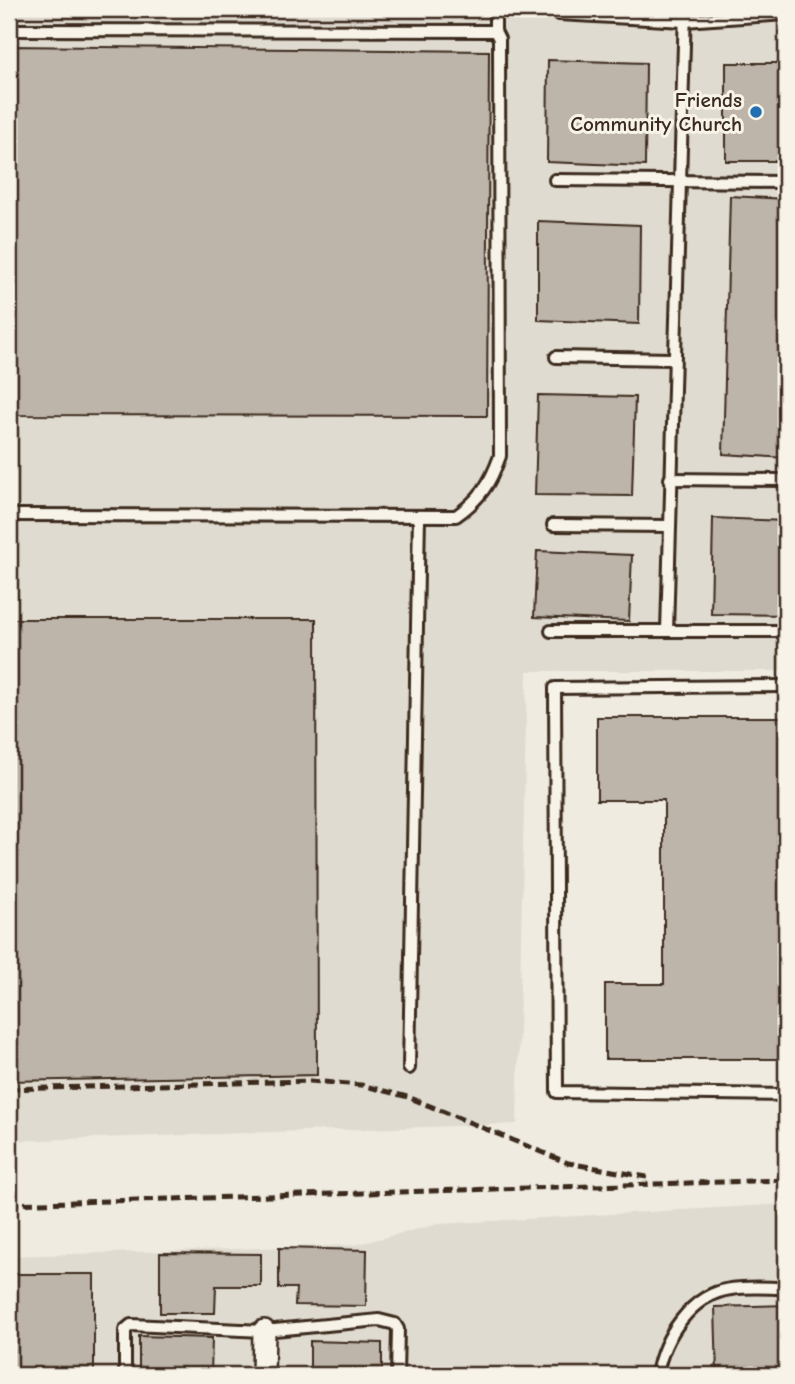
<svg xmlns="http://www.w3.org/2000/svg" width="795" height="1384" font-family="'Comic Neue',sans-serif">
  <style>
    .built { fill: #e0dbd0 }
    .building { fill: #bdb5aa; stroke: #3b2a1e; stroke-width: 2 }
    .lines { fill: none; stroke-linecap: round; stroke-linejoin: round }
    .lane-casing { stroke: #3b2a1e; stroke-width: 16 }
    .street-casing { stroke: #3b2a1e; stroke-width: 26 }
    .lane { stroke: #f7f3e8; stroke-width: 10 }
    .street { stroke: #f7f3e8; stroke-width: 21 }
    .rail { stroke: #3b2a1e; stroke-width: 5; stroke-dasharray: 10 5; stroke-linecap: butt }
    .poi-dot { fill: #1f6fb2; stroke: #f7f3e8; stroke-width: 2.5 }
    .labels { text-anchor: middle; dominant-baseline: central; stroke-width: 6; stroke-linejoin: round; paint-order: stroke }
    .poi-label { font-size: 21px; font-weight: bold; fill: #3b2a1e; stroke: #f7f3e8; text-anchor: end }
  </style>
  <rect width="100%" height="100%" fill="#efebe0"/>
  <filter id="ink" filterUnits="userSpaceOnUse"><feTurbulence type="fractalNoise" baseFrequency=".0143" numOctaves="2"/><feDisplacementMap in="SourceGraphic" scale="14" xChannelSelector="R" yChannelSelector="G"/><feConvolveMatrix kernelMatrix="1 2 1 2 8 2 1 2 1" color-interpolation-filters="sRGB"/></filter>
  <g filter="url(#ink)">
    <g class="built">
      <path d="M9,9H786V671H527L517,1124L9,1141Z"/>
      <path d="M786,1204V1375H9V1256L355,1245L438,1224Z"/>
    </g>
    <g class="building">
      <path d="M9,46L489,51L487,416L9,415Z"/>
      <path d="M548,60L646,63L645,166L547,162Z"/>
      <rect x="726" y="63" width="60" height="98"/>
      <path d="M730,196L786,199V458L723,454Z"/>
      <path d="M538,221L640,225L639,324L538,320Z"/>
      <path d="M538,395L635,397L632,496L535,495Z"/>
      <path d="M713,518L786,521V615L711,614Z"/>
      <path d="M537,551L632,555L629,621L534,617Z"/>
      <path d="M9,619H316L317,1075L9,1081Z"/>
      <path d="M597,717H786V1059H605V984H664V800H597Z"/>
      <path d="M279,1248L367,1250L366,1306L295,1305L296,1288H279Z"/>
      <path d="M160,1253L261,1254V1286H216L215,1313H160Z"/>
      <rect x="9" y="1274" width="85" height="101"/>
      <path d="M786,1305V1375H717L715,1307Z"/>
      <path d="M139,1336L212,1338L211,1375H139Z"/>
      <path d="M310,1341L382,1343V1375H310Z"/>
    </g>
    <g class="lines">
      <defs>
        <g id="lane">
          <path d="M685,9L667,631H786"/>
          <path d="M559,14L684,21L786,14"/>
          <path d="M9,30L495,31"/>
          <path d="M555,180L786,182"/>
          <path d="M556,357L673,359"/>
          <path d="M670,479L786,480"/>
          <path d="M9,515L456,516C480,499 490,484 500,456L499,39L495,31V9"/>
          <path d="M553,525L669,526"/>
          <path d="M551,631H667"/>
          <path d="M786,686L555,688L557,1092L786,1095"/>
          <path d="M409,1068L419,516"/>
          <path d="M125,1375V1330L131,1325L264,1331L379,1320L395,1324L398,1329L397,1375"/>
          <path d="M657,1375C663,1338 691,1294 731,1289C749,1286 768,1288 786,1288"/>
        </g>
        <path id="street" d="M263,1375L264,1331"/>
      </defs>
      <use href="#lane" class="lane-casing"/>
      <use href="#street" class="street-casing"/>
      <use href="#lane" class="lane"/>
      <use href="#street" class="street"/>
      <g class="rail">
        <path d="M9,1089L310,1081L361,1085L408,1097L568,1163L647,1177"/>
        <path d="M9,1204L786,1180"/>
      </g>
    </g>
  </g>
  <circle class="poi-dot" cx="756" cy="112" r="7"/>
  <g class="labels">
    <g class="poi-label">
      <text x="742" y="100">Friends<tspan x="742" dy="24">Community Church</tspan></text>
    </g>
  </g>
  <rect width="795" height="1384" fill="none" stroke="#f7f3e8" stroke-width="35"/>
  <rect x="18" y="18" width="760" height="1349" fill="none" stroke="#3b2a1e" stroke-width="2.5" filter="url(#ink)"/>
</svg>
